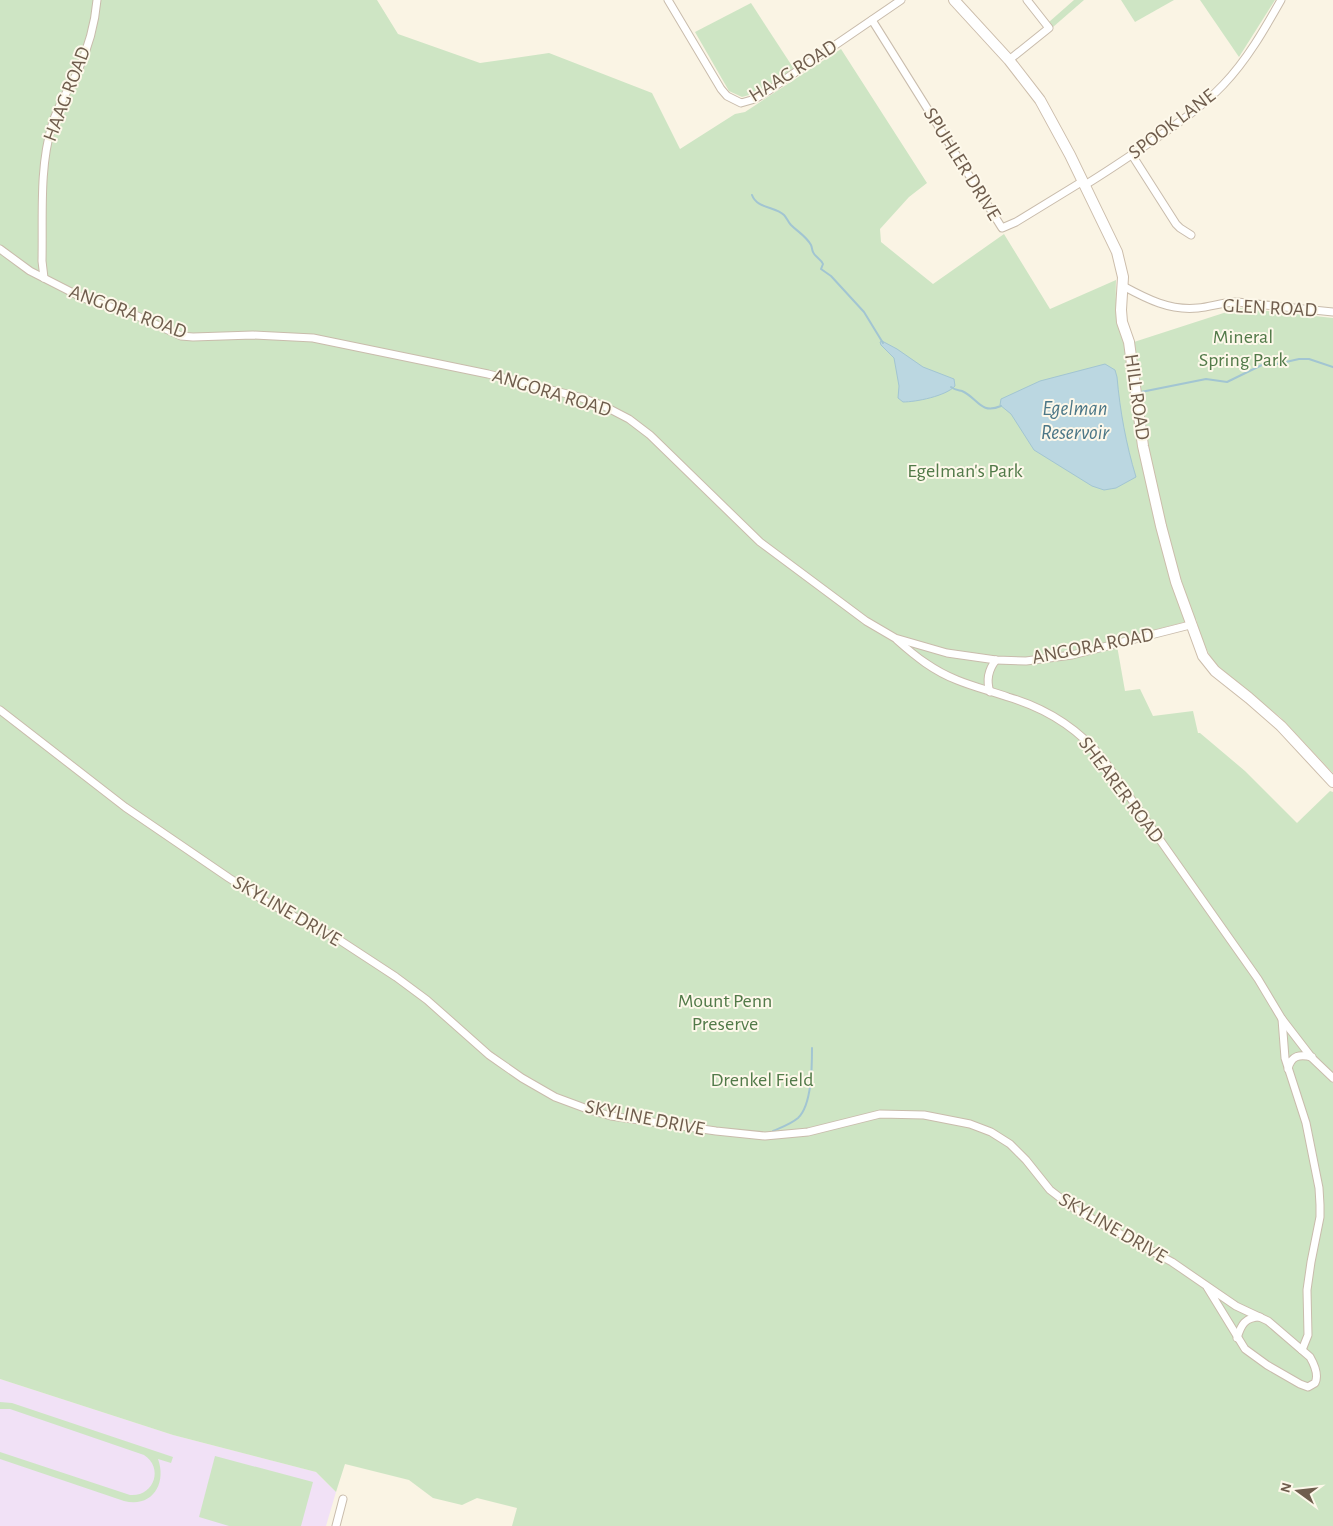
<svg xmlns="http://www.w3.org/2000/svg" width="1333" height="1526" font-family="'Alegreya Sans',sans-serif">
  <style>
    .education { fill: #f1e1f6 }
    .green { fill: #cee5c4 }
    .water { fill: #bbd7e1; stroke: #a2c5d2 }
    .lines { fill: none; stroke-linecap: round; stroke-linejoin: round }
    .stream { stroke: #a2c5d2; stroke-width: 2 }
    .street-casing { stroke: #c9bcac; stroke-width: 9 }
    .secondary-casing { stroke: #ccbdab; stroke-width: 12 }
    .street { stroke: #fff; stroke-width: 7 }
    .secondary { stroke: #fff; stroke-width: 10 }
    .labels { text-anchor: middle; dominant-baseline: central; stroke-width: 4; stroke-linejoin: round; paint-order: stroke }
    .street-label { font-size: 20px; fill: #6f5d4d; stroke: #fdf8ea }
    .park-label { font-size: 20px; fill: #527a49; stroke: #fdf8ea }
    .water-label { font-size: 21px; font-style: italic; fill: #4c7787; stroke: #fdf8ea }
  </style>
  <rect width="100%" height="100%" fill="#faf4e4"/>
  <path class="education" d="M0,1379L173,1435L316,1472L336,1492L326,1526H0Z"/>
  <g class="green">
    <path d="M0,0H377L398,34L480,63L549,53L652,93L680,149L735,114L745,112L841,49L927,183L909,197L880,229L881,242L933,284L1004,234L1050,309L1116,280C1115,304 1117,320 1124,343L1134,342L1239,308L1333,318V773L1280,717L1221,670L1210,656L1201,638L1196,619L1116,640L1125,691L1140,689L1153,716L1193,711L1198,733H1200L1245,771L1297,823L1330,791L1333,792V1526H512L517,1508L477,1498L462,1505L433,1498L409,1480L345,1464L336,1492L316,1472L173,1435L0,1379Z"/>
    <path d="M1074,0H1084L1053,27L1049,22Z"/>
    <path d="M1121,0H1174L1135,22Z"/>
    <path d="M1200,0H1275L1239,57Z"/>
    <path d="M751,3L794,69L760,92L742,97L729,91L695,32Z"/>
    <path d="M0,1402L12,1403L173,1457L171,1463L158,1459C167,1484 152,1508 124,1501L0,1459V1452L130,1495C154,1497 164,1468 144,1455L10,1409H0Z"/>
    <path d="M215,1456L313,1482L301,1526H229L199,1517Z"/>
  </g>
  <g class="water">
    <path d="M882,341L897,349L923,367L954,379L955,386C946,396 916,402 903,402L898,398L899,386L894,358L881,345L880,342Z"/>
    <path d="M1105,364L1115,370L1117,377C1120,411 1126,444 1136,477L1116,488L1104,490L1092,486L1034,450L1011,414L1000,405L1001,399L1040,381Z"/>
  </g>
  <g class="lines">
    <g class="stream">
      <path d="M752,195C757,209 775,206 784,215C787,218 788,222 791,225C798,232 806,236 811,245C812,247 812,250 813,252C815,257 821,259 823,264L821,269L831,276L864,312L883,343"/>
      <path d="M951,387C955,390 958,390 962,391C978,398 980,415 1001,406"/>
      <path d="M1141,392L1206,379L1227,382L1268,362L1277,364L1299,359H1309L1333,367"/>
      <path d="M773,1131C782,1127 791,1124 798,1118C812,1105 812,1066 812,1048"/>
    </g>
    <defs>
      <g id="street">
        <path d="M668,0L721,89L727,96L741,103L755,99L768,91L901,0"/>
        <path d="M872,20L1002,228L1016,222L1083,181"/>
        <path d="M1009,60L1049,28L1027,0"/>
        <path d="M1132,155L1176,224L1180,228L1191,235"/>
        <path d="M1085,185C1108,171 1130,156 1152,141C1177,124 1202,107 1223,85C1247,60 1264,30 1281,0"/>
        <path d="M0,249L30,271L83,298L133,314L181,336L193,337L253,335L313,338L488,374L579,397L604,406L629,419L650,435L760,542L866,621L895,638L947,653L996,660L1026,661L1072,655L1190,625"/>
        <path d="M44,278L42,261C43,216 39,168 52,125C57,107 68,90 77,73C87,51 95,24 97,0"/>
        <path d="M1123,286C1147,299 1170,311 1198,308C1211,307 1223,302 1237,302L1333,312"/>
        <path d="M897,640C916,657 934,671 957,680C974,687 991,691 1008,697C1045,708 1078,728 1103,759L1258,979L1282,1019L1312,1058L1333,1078"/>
        <path d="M990,692C986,680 988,670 996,660"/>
        <path d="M0,710L125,807L229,878L265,901L341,941L396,977L427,1000L489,1055L522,1078L555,1097L590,1110L611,1116L716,1131L765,1136L808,1132L880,1114L924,1115L970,1124L991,1132L1010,1144L1026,1160L1050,1190L1076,1210L1172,1262L1236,1306L1268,1321L1310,1357C1314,1364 1319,1375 1315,1383L1308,1387L1300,1384L1267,1365L1245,1349L1207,1287"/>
        <path d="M1282,1019L1285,1058L1306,1123L1319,1188L1320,1205V1217L1311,1262L1307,1290L1308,1335L1302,1350"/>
        <path d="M1288,1069C1291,1055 1300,1054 1312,1057"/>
        <path d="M1237,1338C1241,1325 1245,1317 1260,1317"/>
        <path d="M336,1526L343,1499"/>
      </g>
      <path id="secondary" d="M954,0L1009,60L1040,100L1070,155L1117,252L1123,277L1121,310L1122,322L1129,342L1143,446L1161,526L1176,582L1203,656L1215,671L1249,698L1281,726L1333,782"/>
    </defs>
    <use href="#street" class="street-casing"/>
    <use href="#secondary" class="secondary-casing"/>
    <use href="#street" class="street"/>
    <use href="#secondary" class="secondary"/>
  </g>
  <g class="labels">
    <g class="street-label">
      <text transform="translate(793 71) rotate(-32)">HAAG ROAD</text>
      <text transform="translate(67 94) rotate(-69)">HAAG ROAD</text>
      <text transform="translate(1172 124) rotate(-37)">SPOOK LANE</text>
      <text transform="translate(962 164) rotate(58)">SPUHLER DRIVE</text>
      <text transform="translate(1270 308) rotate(3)">GLEN ROAD</text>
      <text transform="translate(128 312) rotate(20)">ANGORA ROAD</text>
      <text transform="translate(552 393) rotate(17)">ANGORA ROAD</text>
      <text transform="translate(1137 397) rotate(82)">HILL ROAD</text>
      <text transform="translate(1093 646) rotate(-11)">ANGORA ROAD</text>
      <text transform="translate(1121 790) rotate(53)">SHEARER ROAD</text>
      <text transform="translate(287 911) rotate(30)">SKYLINE DRIVE</text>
      <text transform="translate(645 1118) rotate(11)">SKYLINE DRIVE</text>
      <text transform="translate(1113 1228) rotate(30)">SKYLINE DRIVE</text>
    </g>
    <g class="park-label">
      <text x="1243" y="337">Mineral<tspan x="1243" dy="23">Spring Park</tspan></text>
      <text x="965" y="471">Egelman's Park</text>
      <text x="725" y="1001">Mount Penn<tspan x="725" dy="23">Preserve</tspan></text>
      <text x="762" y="1080">Drenkel Field</text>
    </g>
    <g class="water-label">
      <text x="1075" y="408">Egelman<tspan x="1075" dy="24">Reservoir</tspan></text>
    </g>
  </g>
  <g transform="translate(1298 1491) rotate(285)" stroke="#fdf8ea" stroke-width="4" paint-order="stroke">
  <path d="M0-4L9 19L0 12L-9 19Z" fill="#6f5d4d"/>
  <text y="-8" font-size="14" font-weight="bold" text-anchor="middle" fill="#6f5d4d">N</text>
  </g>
</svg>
